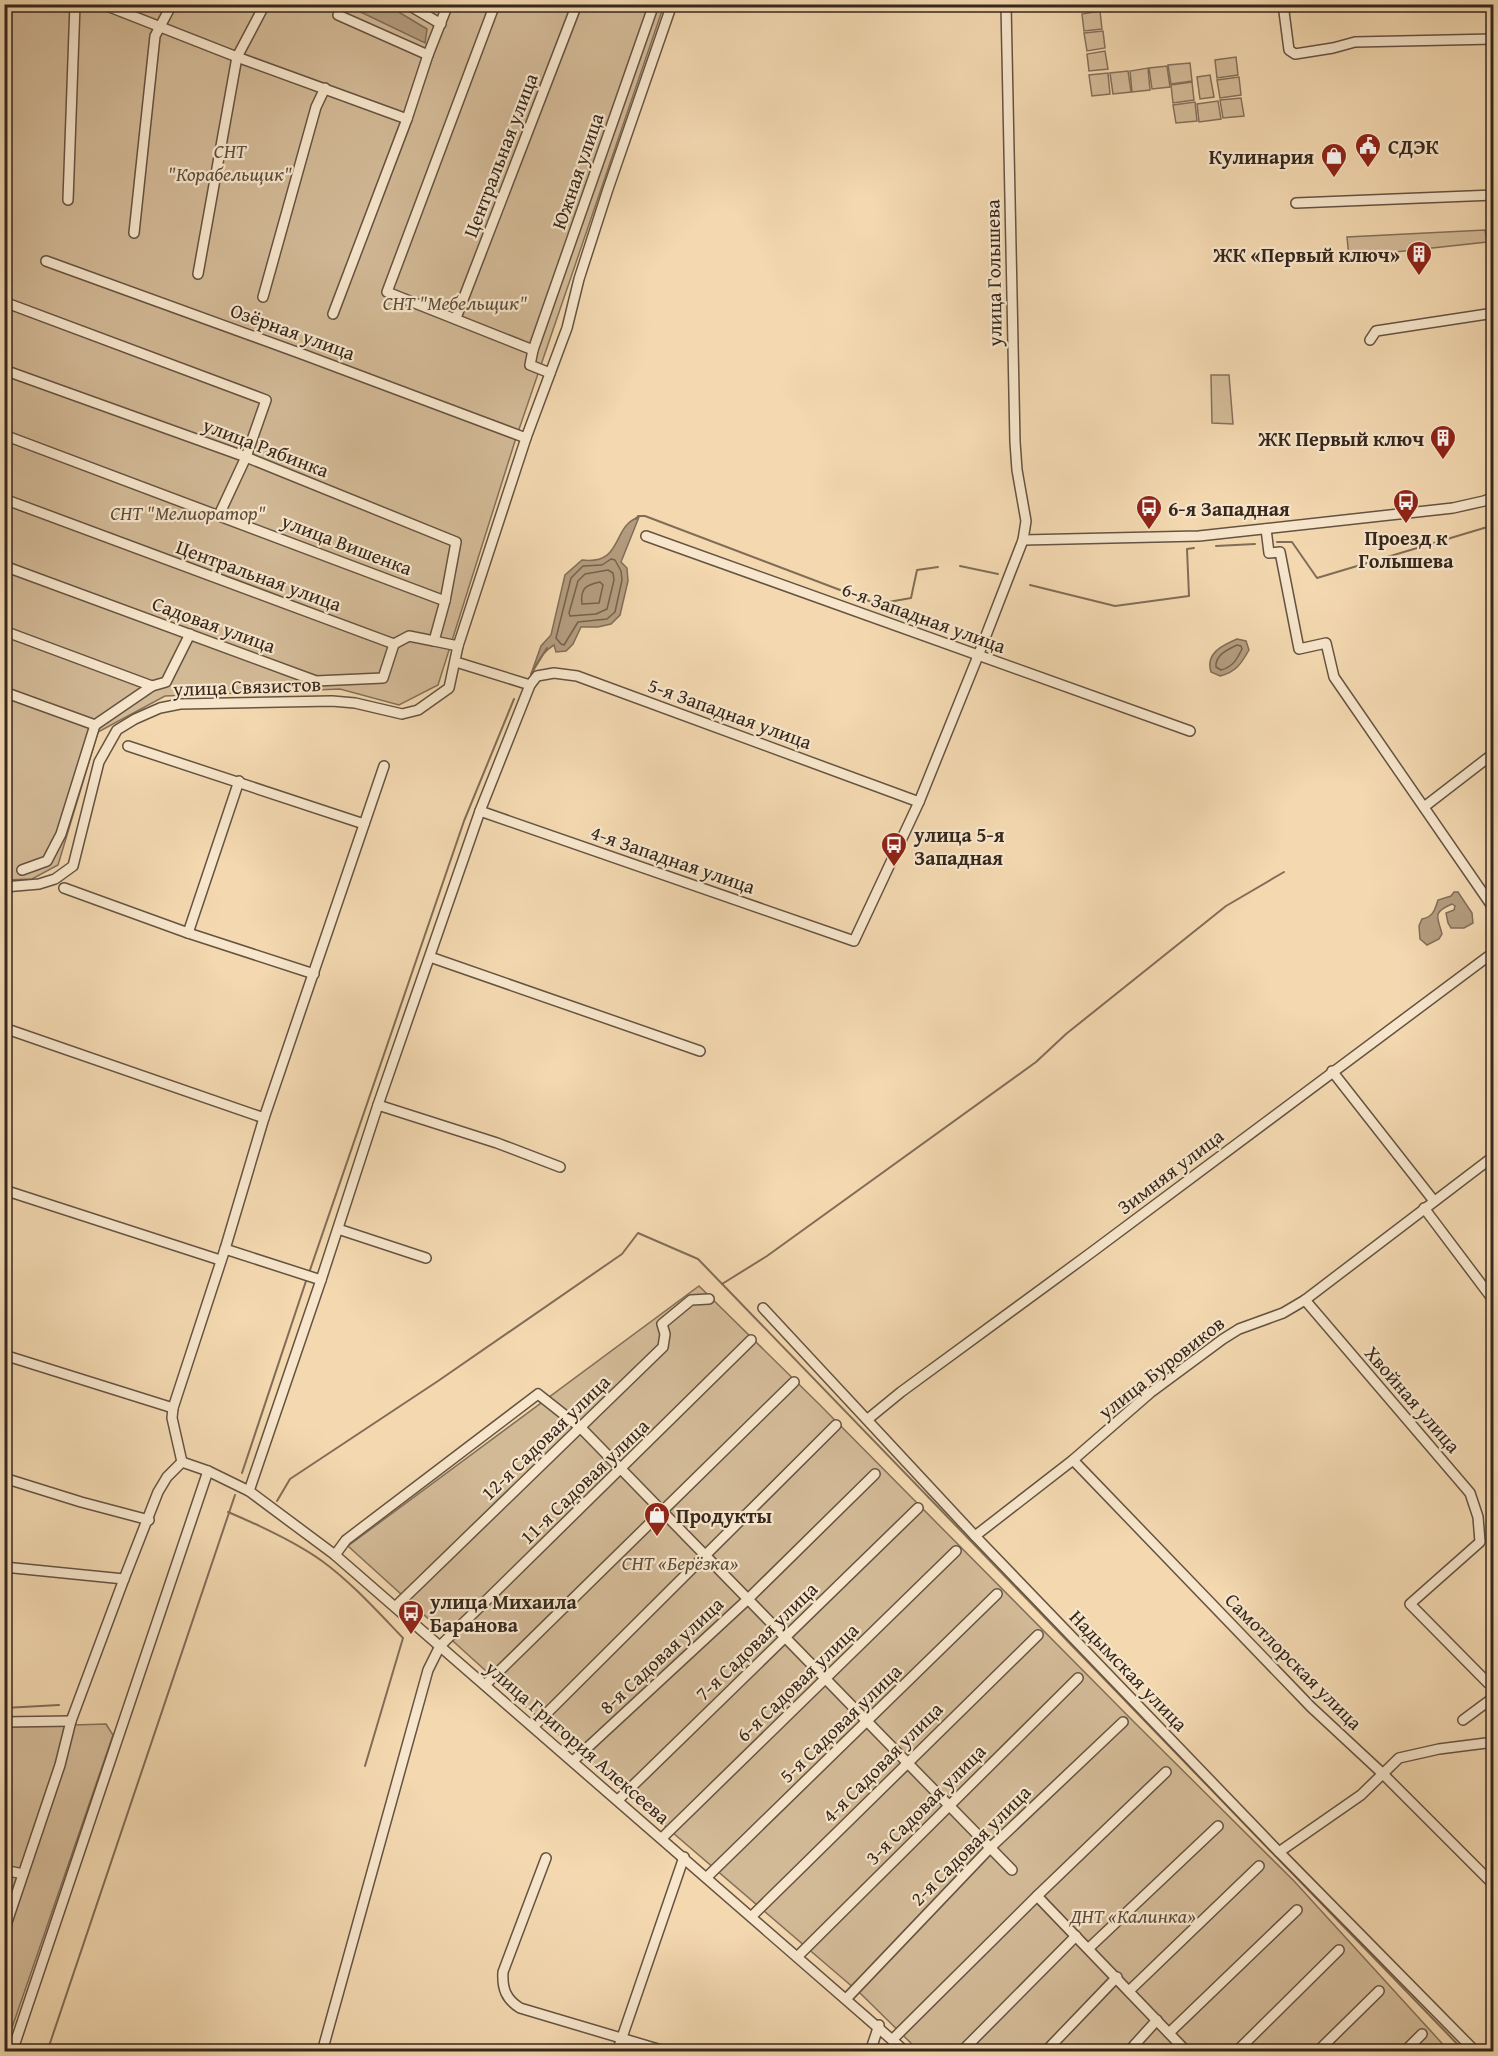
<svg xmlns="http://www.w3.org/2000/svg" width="1498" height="2056" font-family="'Gentium Book Plus',serif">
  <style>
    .green { fill: #d3ba97; stroke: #84705a; stroke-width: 1.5 }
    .water { fill: #b39c7e; stroke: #816d57; stroke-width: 1.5 }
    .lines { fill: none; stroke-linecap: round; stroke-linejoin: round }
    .shore { stroke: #74624d; stroke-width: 1.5 }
    .stream { stroke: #816d57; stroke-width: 2 }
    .minor-casing { stroke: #655341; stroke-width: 12 }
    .minor { stroke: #f7e6cc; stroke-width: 9 }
    .labels { text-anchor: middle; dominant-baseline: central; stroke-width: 4.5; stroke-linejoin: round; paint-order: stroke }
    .poi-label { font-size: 20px; font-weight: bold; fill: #36271c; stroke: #f7e6cc; text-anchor: start }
    .park-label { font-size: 20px; font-style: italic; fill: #5d4c3b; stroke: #f7e6cc }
    .street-label { font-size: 20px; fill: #36271c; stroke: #f7e6cc }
  </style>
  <rect width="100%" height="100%" fill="#f3d8b0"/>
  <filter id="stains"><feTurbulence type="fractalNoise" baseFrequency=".00333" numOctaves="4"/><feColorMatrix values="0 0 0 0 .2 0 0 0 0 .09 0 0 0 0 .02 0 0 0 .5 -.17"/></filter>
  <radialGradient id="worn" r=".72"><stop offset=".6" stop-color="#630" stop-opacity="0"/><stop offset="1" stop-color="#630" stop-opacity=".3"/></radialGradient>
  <g class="green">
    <path d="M5,5H664L515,441L438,685L399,705L340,689L165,696L98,732L58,865L32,879L5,880Z"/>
    <path d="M1100,11L1102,29L1084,31L1082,14Z"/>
    <path d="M1103,31L1105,48L1087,51L1084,33Z"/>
    <path d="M1105,51L1108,69L1089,71L1087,54Z"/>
    <path d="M1236,57L1238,75L1217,78L1215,60Z"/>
    <path d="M1190,63L1192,81L1171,84L1168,65Z"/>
    <path d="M1167,66L1170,87L1152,89L1149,68Z"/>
    <path d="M1148,68L1150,90L1132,92L1130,71Z"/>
    <path d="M1128,71L1131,92L1113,94L1110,73Z"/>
    <path d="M1108,73L1110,94L1092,96L1089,75Z"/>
    <path d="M1210,75L1214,97L1200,99L1197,77Z"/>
    <path d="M1239,77L1241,95L1220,98L1217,80Z"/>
    <path d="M1192,82L1194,100L1173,103L1171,85Z"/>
    <path d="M1241,98L1244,116L1223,118L1220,100Z"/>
    <path d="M1218,101L1221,119L1199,122L1197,104Z"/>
    <path d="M1195,102L1197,121L1176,123L1173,105Z"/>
    <path d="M1485,230L1487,242L1349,257L1347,237Z"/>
    <path d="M1211,375H1229L1233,424L1212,423Z"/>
    <path d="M699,1286L819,1404L1133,1721L1294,1881L1449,2051H919L862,1995L518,1700L348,1546Z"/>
    <path d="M106,1724L113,1735L4,2051V1727Z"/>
  </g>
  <g class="water">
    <path d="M346,5H387L427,29L425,43Z"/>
    <path d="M639,517L621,562L627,568L628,581L620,615L611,624L598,627H581L573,644L566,651L556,652L554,645C542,652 538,662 531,674L541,646L551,635L565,575L582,560C624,565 611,526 639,517Z"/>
    <path d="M1237,639L1246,641L1249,650C1241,664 1236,672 1220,676L1211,672C1205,653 1223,645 1237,639Z"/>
    <path d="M1454,892H1458L1472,913L1473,923L1464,928H1451L1448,923L1446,913L1454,910L1455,906L1452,904C1431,913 1438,917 1442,934L1439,939L1427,945L1420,939L1419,926L1422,919C1433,917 1435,910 1438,900L1451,896Z"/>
  </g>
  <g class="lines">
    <g class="shore">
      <path d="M611,559L615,560L621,571L622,580L615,612L607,619L578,622L564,645L561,644L556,638L571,578L583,566L602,565Z"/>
      <path d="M608,570L613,573L614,580L607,609L596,614L570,616L569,613L578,581L585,574Z"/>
      <path d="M600,582L603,585L599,603L582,604C580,588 586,585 600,582Z"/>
      <path d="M1237,645L1241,646L1242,649C1237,659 1233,667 1221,670L1216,667C1215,655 1227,650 1237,645Z"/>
    </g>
    <g class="stream">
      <path d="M636,519L638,516H645L877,604L911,598L917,570L938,567"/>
      <path d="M1277,542H1292L1317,578L1494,525"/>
      <path d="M1216,546L1255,544"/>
      <path d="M960,566L998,574"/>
      <path d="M1030,585L1115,606L1189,596L1187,549L1194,548"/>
      <path d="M531,674L547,648"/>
      <path d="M309,1273L464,821L514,699"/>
      <path d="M722,1284L767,1256L1036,1062L1066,1034L1226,906L1284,872"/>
      <path d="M242,1473L307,1278"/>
      <path d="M277,1501L290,1479L438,1381L622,1254L638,1233L698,1259L1465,2052"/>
      <path d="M228,1512C261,1526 294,1541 322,1561C351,1582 378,1612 403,1638L365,1766"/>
      <path d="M4,1708L59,1705"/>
      <path d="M47,2052L235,1495"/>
    </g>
    <defs>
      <g id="minor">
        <path d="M102,4L237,57L407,119"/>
        <path d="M407,4L441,24"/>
        <path d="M495,4L387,292L533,350L530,365L550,373"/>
        <path d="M1283,4L1289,50L1295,54L1333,48L1355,42L1494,39"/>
        <path d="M338,15L428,55"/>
        <path d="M4,184L5,187"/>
        <path d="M68,200L75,4"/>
        <path d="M1296,203L1494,195"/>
        <path d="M134,233L155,36L172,4"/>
        <path d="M46,261L302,354L526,438"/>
        <path d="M198,274L237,57L265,4"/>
        <path d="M263,297L316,107L325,88"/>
        <path d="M4,302L266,400L246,457L219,515"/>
        <path d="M333,314L407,119L428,55L448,4"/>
        <path d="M456,318L577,4"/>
        <path d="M1370,340L1376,331L1494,313"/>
        <path d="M533,350L654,4"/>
        <path d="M4,370L246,457L456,542L445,601"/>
        <path d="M4,435L445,601L434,641L458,646"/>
        <path d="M4,499L394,644L409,636L434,641"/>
        <path d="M1266,529L1269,553L1280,552L1299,649L1326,643L1334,677L1494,909"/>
        <path d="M646,536L1190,731"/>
        <path d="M1023,540L1199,536L1453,508L1484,501L1494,497"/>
        <path d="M4,566L316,681L383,678L394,644"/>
        <path d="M4,631L152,686L166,682L190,634"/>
        <path d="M456,662L530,685"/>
        <path d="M4,692L95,725L152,686"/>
        <path d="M128,746L364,824"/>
        <path d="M1424,807L1494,753"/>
        <path d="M480,811L854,941L919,802L978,656L1023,540L1026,521L1017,470L1015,442L1006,4"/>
        <path d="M22,870L47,861L61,834L95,725"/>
        <path d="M4,887L39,884L55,879L73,866L99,762L117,730L135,719L160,708L180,704L332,701L355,703L402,714L418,710L449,688L458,646L526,438L567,328L579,279L608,189L672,4"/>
        <path d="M64,888L188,933L314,974"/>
        <path d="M188,933L239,781"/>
        <path d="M430,957L700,1051"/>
        <path d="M4,1028L264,1118"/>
        <path d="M1332,1071L1434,1201"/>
        <path d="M378,1105L497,1143L560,1167"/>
        <path d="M4,1190L220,1260"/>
        <path d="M1424,1208L1494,1301"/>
        <path d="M338,1229L426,1258"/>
        <path d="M225,1249L321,1280"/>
        <path d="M1305,1300L1470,1493L1478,1517L1480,1542L1410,1604L1488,1683L1494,1684"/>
        <path d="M763,1308L975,1536L1279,1852L1476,2052"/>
        <path d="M4,1355L173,1408"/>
        <path d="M868,1419L901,1392L1092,1252L1494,952"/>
        <path d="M1073,1460L1311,1707L1382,1773L1494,1885"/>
        <path d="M182,1462L208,1471L249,1491L335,1555L906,2052"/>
        <path d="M182,1462L172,1418L173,1408L225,1249L264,1118L384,766"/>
        <path d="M4,1478L81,1502L149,1520"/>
        <path d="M249,1491L321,1280L378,1105L480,811L530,685L537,676L554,673L577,676L919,802"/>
        <path d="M975,1536L1073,1460L1150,1393L1223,1339L1239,1329L1283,1313L1305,1300L1494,1156"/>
        <path d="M335,1555L346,1540L538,1394L581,1428L1012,1870"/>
        <path d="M4,1567L124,1579"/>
        <path d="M395,1607L663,1347L665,1334L662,1324L691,1300L709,1299"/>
        <path d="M485,1685L794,1382"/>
        <path d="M1463,1720L1494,1697"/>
        <path d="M4,1722L71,1721"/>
        <path d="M534,1726L836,1425"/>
        <path d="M573,1761L747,1600L875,1474"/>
        <path d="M618,1800L918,1508"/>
        <path d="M662,1838L956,1551"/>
        <path d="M1279,1852L1361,1795L1399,1758L1439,1749L1494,1742"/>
        <path d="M546,1858L503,1972C502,1989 506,1999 520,2008L668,2052"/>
        <path d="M4,1870L23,1874"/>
        <path d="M707,1877L997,1594"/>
        <path d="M1037,1896L1187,2052"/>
        <path d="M752,1916L1038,1635"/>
        <path d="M4,1931L60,1765L71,1721L124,1579L158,1492L167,1477L182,1462"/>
        <path d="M1089,1948L1218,1826"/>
        <path d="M798,1956L1078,1678"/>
        <path d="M1129,1991L1259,1866"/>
        <path d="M847,1998L990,1848L1123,1722"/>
        <path d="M1169,2033L1297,1910"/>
        <path d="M893,2039L1037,1896L1166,1772"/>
        <path d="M12,2052L208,1471"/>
        <path d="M322,2052L428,1670L440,1646L751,1340"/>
        <path d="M617,2052L684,1857"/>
        <path d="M870,2052L879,2025"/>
        <path d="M961,2052L1076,1936"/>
        <path d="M1045,2052L1117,1977"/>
        <path d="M1128,2052L1157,2020"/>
        <path d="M1236,2052L1339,1950"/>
        <path d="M1317,2052L1379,1991"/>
        <path d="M1404,2052L1422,2034"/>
      </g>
    </defs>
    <use href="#minor" class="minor-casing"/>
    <use href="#minor" class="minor"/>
  </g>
  <defs>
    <symbol id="civic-pin" viewBox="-11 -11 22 30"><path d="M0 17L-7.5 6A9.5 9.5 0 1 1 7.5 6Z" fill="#8f2418" stroke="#f7e6cc"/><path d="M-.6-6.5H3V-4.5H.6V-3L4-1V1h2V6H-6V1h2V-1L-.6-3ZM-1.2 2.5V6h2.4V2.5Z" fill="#fff"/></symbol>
    <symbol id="shop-pin" viewBox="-11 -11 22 30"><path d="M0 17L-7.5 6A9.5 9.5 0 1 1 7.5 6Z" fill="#8f2418" stroke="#f7e6cc"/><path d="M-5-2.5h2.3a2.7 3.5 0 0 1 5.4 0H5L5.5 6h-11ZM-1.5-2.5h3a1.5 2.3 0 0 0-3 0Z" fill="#fff"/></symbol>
    <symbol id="building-pin" viewBox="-11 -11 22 30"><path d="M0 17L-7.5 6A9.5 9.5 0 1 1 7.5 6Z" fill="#8f2418" stroke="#f7e6cc"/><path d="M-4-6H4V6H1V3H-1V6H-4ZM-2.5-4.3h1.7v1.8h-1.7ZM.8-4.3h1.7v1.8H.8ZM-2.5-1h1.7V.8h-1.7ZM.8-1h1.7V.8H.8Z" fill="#fff"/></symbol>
    <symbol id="bus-pin" viewBox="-11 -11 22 30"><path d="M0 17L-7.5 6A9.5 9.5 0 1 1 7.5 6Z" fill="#8f2418" stroke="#f7e6cc"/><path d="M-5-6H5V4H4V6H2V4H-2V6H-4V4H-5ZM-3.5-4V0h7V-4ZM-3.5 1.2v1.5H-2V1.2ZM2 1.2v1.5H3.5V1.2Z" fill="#fff"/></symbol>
  </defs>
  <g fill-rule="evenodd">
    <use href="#civic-pin" x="1353" y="131" width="30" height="40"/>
    <use href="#shop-pin" x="1319" y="141" width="30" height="40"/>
    <use href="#building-pin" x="1404" y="239" width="30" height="40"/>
    <use href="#building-pin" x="1428" y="423" width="30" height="40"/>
    <use href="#bus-pin" x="1391" y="487" width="30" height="40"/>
    <use href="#bus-pin" x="1134" y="493" width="30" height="40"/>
    <use href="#bus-pin" x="879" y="830" width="30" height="40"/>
    <use href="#shop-pin" x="642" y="1500" width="30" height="40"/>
    <use href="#bus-pin" x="396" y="1598" width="30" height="40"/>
  </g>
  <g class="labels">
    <g class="poi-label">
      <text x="1388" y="146">СДЭК</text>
      <text x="1314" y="156" text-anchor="end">Кулинария</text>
      <text x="1400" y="254" text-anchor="end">ЖК «Первый ключ»</text>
      <text x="1424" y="438" text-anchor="end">ЖК Первый ключ</text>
      <text x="1168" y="508">6-я Западная</text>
      <text x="1406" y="537" text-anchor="middle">Проезд к<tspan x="1406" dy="23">Голышева</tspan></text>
      <text x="914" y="834">улица 5-я<tspan x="914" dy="23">Западная</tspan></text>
      <text x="676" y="1515">Продукты</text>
      <text x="430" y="1601">улица Михаила<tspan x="430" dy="23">Баранова</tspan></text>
    </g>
    <g class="park-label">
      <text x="230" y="150">СНТ<tspan x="230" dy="23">"Корабельщик"</tspan></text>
      <text x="455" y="302">СНТ "Мебельщик"</text>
      <text x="188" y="512">СНТ "Мелиоратор"</text>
      <text x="680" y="1562">СНТ «Берёзка»</text>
      <text x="1133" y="1915">ДНТ «Калинка»</text>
    </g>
    <g class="street-label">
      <text transform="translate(500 155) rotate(-69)">Центральная улица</text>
      <text transform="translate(577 171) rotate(-71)">Южная улица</text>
      <text transform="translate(993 273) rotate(-91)">улица Голышева</text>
      <text transform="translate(293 331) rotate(20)">Озёрная улица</text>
      <text transform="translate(266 447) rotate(21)">улица Рябинка</text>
      <text transform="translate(347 544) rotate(21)">улица Вишенка</text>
      <text transform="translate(259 575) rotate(20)">Центральная улица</text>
      <text transform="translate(924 617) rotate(20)">6-я Западная улица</text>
      <text transform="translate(214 624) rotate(20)">Садовая улица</text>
      <text transform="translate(247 686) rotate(-2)">улица Связистов</text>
      <text transform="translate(730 713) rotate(20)">5-я Западная улица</text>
      <text transform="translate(673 859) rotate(19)">4-я Западная улица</text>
      <text transform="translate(1170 1171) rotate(-37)">Зимняя улица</text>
      <text transform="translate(1161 1367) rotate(-38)">улица Буровиков</text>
      <text transform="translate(1413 1399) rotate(49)">Хвойная улица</text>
      <text transform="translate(545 1437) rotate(-44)">12-я Садовая улица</text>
      <text transform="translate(584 1481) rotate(-44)">11-я Садовая улица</text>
      <text transform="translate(756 1641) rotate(-44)">7-я Садовая улица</text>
      <text transform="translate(661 1655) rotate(-43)">8-я Садовая улица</text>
      <text transform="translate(1294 1661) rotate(45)">Самотлорская улица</text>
      <text transform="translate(1129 1670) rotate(46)">Надымская улица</text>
      <text transform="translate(797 1682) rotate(-44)">6-я Садовая улица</text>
      <text transform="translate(840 1723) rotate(-44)">5-я Садовая улица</text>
      <text transform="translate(578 1742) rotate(41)">улица Григория Алексеева</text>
      <text transform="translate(882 1762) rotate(-45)">4-я Садовая улица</text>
      <text transform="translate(925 1804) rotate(-45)">3-я Садовая улица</text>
      <text transform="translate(970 1845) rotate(-45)">2-я Садовая улица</text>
    </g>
  </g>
  <rect width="1498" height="2056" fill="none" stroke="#f3d8b0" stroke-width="24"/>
  <rect x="6" y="6" width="1486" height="2044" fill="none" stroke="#36271c" stroke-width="3"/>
  <rect x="12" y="12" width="1474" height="2032" fill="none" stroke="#36271c" stroke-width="1.5"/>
  <rect width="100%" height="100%" filter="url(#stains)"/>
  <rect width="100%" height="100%" fill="url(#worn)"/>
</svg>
